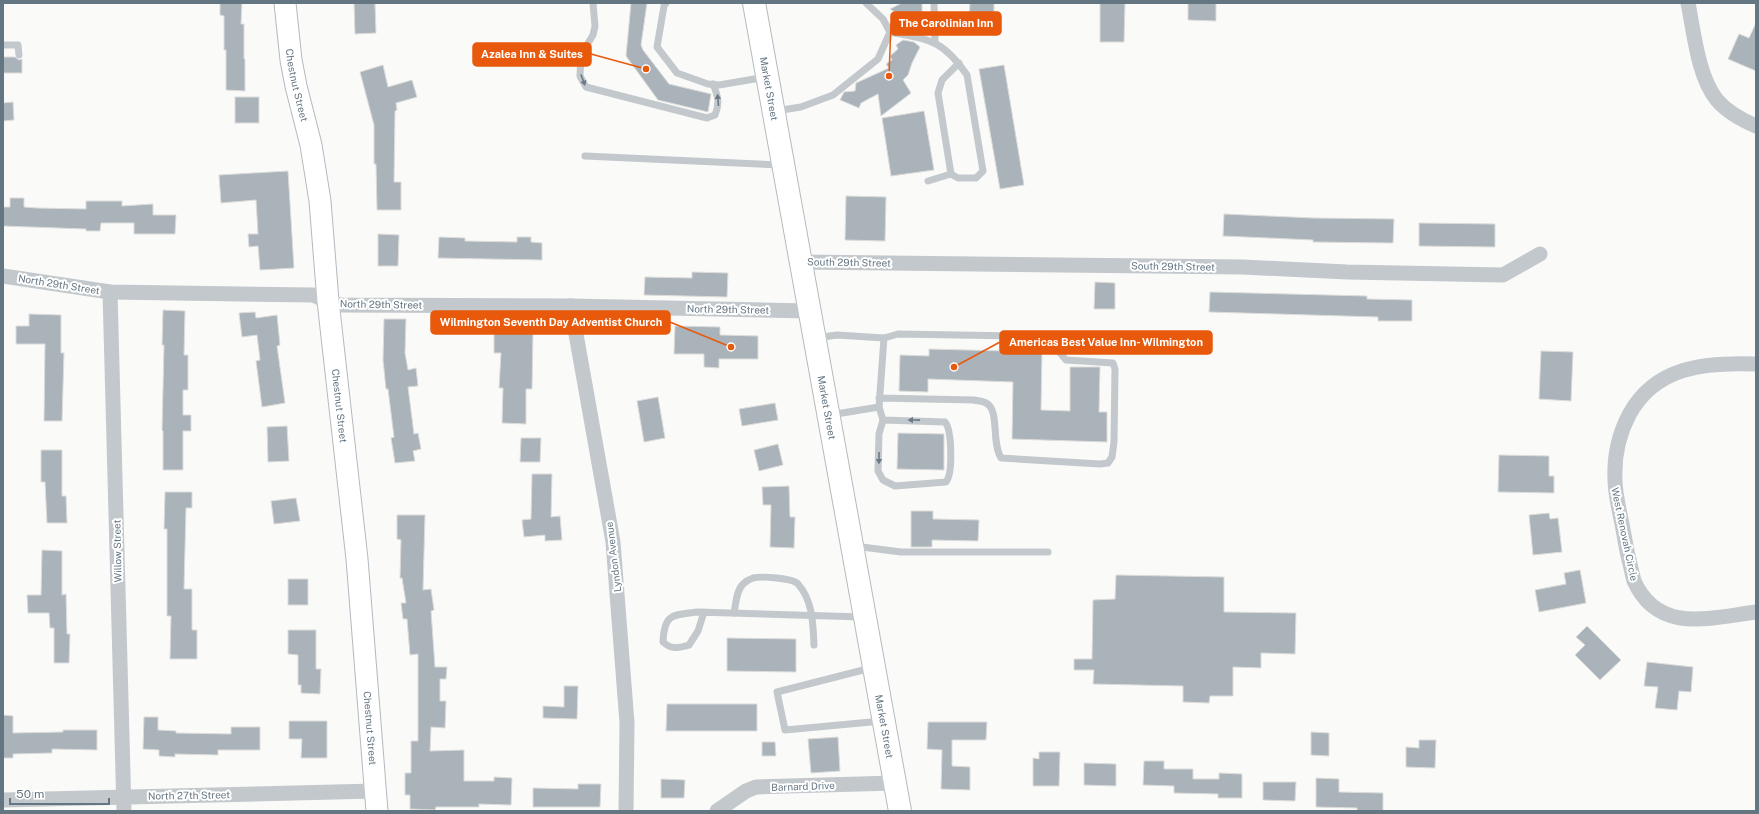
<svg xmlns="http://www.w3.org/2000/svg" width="1759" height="814" font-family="'Public Sans',sans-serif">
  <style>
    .building { fill: #aab3b9; stroke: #dcdcda }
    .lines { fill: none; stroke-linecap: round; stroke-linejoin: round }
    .secondary-casing { stroke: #b3babf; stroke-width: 23 }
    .primary-casing { stroke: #b5babe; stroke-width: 24 }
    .lane { stroke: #c3c8cc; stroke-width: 7 }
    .street { stroke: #c3c8cc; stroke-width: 15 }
    .secondary { stroke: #fff; stroke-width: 21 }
    .primary { stroke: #fff; stroke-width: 22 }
    .oneway { fill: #6a7a87 }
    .labels { text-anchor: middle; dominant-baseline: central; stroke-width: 4; stroke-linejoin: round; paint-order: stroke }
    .street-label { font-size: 10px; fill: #657683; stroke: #fff }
    .leader { fill: none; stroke: #e8590c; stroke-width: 1.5 }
    .callout-dot { fill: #e8590c; stroke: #fff; stroke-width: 1.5 }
    .callout { fill: #e8590c; stroke: #e8590c; stroke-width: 1.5 }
    .callout-label { font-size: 11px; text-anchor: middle; font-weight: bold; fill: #fff }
  </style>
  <rect width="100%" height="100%" fill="#fafaf8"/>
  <g class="building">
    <path d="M220,3H242L241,24H244V59H245V91L226,90V50H224V16L220,15Z"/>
    <path d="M354,3H375L376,33L355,34Z"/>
    <path d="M631,3H647L641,45L643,50L669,84L711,94L708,112L658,100L626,56Z"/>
    <path d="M902,3H922V34L903,29L902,16L890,9Z"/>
    <path d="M970,3H994V21L969,20Z"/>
    <path d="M1100,3H1125L1124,42H1100Z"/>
    <path d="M1188,3H1216V21L1188,20Z"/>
    <path d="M1756,23V71L1728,59L1739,34L1749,38Z"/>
    <path d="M903,40L914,42L920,47L912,63L908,75L903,80L911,93L881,116L878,94L861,103L859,108L840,100L844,92L855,91L856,83L889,68L886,64L892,60L890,56L898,49L896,45Z"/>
    <path d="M3,57H15L19,60L22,59V73H3Z"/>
    <path d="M383,65L388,87L412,80L417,97L396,103L397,110L395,111L394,182H401V210H377L376,164H374V125L360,72Z"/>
    <path d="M1004,65L1024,185L1000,189L979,69Z"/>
    <rect x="235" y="97" width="24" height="26"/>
    <path d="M13,102L14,120L3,121V103Z"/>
    <path d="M924,111L934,170L891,176L882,118Z"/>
    <path d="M288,171L294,268L260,270L258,246L249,247L248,234H258L256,200L221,203L219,175Z"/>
    <path d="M846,196L886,197L885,241L845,240Z"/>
    <path d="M10,198H24V207L37,208L86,209V201H122V206L153,204V215H176L175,234H134V223H101L100,231H86V229L3,226V207H10Z"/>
    <path d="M1224,214L1313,218L1394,219L1393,243L1313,242V240L1223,236Z"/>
    <path d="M1419,223L1495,224V247L1419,246Z"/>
    <path d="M378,234L399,235L398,266H378Z"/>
    <path d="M439,237L465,238V241L517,242V237H531V242L542,243V260L438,258Z"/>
    <path d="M692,272L728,273L727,297L644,295L645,277L692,278Z"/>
    <path d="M1095,282L1115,283V309H1094Z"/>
    <path d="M1210,292L1367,296V299L1412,300V321H1378V317L1209,312Z"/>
    <path d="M163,310L185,311L184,355H188V390H183V415H191V431H183V470H163V431L162,430L164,345H162Z"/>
    <path d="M255,312L256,318L277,315L280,345L277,346L285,403L262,407L256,361L260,360L257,335L242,337L239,313Z"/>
    <path d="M29,314L61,315V353H64L62,421H44L45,344H16V326H29Z"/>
    <path d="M384,319H406L405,353L408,370L416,368L418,386L408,387L414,434L418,433L421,449L413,451L415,461L395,463L391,438L394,437L388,389H386L383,360Z"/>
    <path d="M675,326L720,327V335L758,336V359H719V368L704,367V354H674Z"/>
    <path d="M533,332L532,389H526V424L502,423L503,388H499L501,353H494V333Z"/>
    <path d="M929,349L1042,352L1041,410L1070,411V367H1100L1099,412H1107V442L1012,439L1013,382L928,379V392L899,391L900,355L929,356Z"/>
    <path d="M1541,351L1573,352L1571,401L1539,399Z"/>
    <path d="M658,397L665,438L644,442L637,401Z"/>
    <path d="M775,403L778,420L742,426L739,409Z"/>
    <path d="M287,426L289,461L268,462L267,427Z"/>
    <path d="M898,433L944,434V470L897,469Z"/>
    <path d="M521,438H541L540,462H520Z"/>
    <path d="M778,444L783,465L759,471L754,450Z"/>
    <path d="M41,450H62V496H66L67,523H47L45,482H41Z"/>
    <path d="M1499,455L1549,456V476H1554V493L1498,492Z"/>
    <path d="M532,474H552L551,517L560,516L562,540L545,541V535L524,537L522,520L531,519Z"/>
    <path d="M789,486L790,517H795L794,548L770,547L771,505H763L762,487Z"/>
    <path d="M165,492H192V508H186L184,589H192V630H197V659H170L171,616H167V529H164Z"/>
    <path d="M296,498L300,521L274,524L271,501Z"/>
    <path d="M911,511H933V519L979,520L978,541L932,540V547H911Z"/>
    <path d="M1549,513L1550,519L1558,518L1562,552L1533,555L1529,515Z"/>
    <path d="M397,515H425L423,590L431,589L434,610L431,611L435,667H447L446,679H440V701H446L445,728L431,727L430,751L464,750V781H494V777L512,778L511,805L479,804V807H436L435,810L410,809V795H405V773H411V741H418V654L410,655L407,619H403L401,603H406L402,578H400L401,540L397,539Z"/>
    <path d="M42,550L62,551V595L66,594L67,634H70L69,663H54V628H50L49,613H28L27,595H41Z"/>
    <path d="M1580,570L1586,603L1539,612L1535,590L1566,584L1564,573Z"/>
    <path d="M1116,575L1224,577V612L1296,613L1295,654L1261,653V668L1233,667V696H1210L1209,703L1183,702V686L1093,684L1094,670H1074V659H1092L1093,600L1115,599Z"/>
    <rect x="288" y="579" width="20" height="26"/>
    <path d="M1587,626L1621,660L1600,680L1575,655L1585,645L1576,637Z"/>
    <path d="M288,630H316V669H321L320,694L301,693V685H298V655L288,654Z"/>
    <path d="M727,638L796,639V672L727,671Z"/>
    <path d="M1647,662L1693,667L1691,692L1679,691L1677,710L1655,708L1658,687L1644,686Z"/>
    <path d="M564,686H578L577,719L543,718V706L564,707Z"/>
    <path d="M667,704H757V731H666Z"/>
    <path d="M3,715L13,716V733L63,732V730H97V750L52,749V753L13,754V758H3Z"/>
    <path d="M144,717H158V730L176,731V733L231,734V727H260V750H218V755L175,754V757L159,756V750L143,749Z"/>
    <path d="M289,721H327V758H301L302,739H289Z"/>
    <path d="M928,722H987L986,740H952V766L970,767V790L941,789L942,750L927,749Z"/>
    <path d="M1311,732L1329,733V756L1311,755Z"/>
    <path d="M838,737L840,771L811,773L808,739Z"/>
    <path d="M1419,740H1436L1435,768L1406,767V747L1419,748Z"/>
    <path d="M762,742H775L776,756H762Z"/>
    <path d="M1039,752H1060L1059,786H1033V758L1039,759Z"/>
    <path d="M1144,761H1164V769H1193V779H1219V773L1242,774V798H1218V794L1174,793V786L1143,785Z"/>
    <path d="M1084,763L1116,764V786L1084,785Z"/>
    <path d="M1316,778L1339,779V792L1383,793V811H1357V808L1316,807Z"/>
    <path d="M661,779L685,780L684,798H661Z"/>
    <path d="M1263,782H1296L1295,801L1263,800Z"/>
    <path d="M578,784H601L600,807H533V788L578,789Z"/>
  </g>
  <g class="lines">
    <defs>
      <g id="secondary">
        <path id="s1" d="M285,3L291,60L296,86L311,145L320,201L328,301L357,559L377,811"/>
      </g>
      <g id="primary">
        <path id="s2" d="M754,3L900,811"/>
      </g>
    </defs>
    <use href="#secondary" class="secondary-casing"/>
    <use href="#primary" class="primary-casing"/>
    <g class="lane">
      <path d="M593,3L595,26L593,35L581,55L580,76L586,87L707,118L715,115C720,103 718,96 713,84"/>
      <path d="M666,3L664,6L657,47L677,73L708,84L719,85L766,77"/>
      <path d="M934,3L935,42"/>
      <path d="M890,32C930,40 942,39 967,75L983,171L976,178H958L951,174L938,93L942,80L959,63"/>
      <path d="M3,45H18L19,55"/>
      <path d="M775,111L801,107L833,95L878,59L890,32L883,19L866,3"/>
      <path d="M585,156L780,165"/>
      <path d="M928,181L951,174"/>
      <path d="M816,338L837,335L884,338"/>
      <path d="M879,398L974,400C978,401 983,401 986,403C1000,410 991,442 1001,458L1100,464L1108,463L1112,457L1114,442L1115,369L1113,363L1066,360L1055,347L1024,336L898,334L884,338L879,407L883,420L879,434L878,471L883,480L895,486L946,482C953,474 952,430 945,422L883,420"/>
      <path d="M830,415L879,407"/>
      <path d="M854,546L901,552H1048"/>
      <path d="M704,612L698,631L689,645C678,648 672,650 663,642C664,613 673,615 698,612L863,617"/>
      <path d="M734,613C736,604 736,591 743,584C745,582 750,579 753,578C761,576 793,578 798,584C813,601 813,624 814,645"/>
      <path d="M871,668L777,692L785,730L882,721"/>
    </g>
    <g class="street">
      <path d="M1688,3C1694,33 1698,77 1717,100C1727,112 1742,120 1756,126"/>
      <path d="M800,262L1243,267L1347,272L1503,275L1540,254"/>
      <path d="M3,276L110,292L313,295L332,303L341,305L571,306L809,311"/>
      <path d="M110,292L124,811"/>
      <path d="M571,306L613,542L627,723L626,811"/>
      <path d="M1756,364C1706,362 1655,366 1629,415C1618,436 1614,456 1615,479C1615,494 1619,509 1622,524C1625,543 1629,562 1634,581C1658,634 1709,618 1756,612"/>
      <path d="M3,800L375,791"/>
      <path d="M717,811L746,791L756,787L895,783"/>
    </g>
    <use href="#secondary" class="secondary"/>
    <use href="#primary" class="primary"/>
  </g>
  <defs><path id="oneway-solid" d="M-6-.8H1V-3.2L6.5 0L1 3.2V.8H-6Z"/></defs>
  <g class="oneway">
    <use href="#oneway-solid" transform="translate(583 80) rotate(70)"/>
    <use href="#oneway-solid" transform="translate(718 100) rotate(-95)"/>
    <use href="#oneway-solid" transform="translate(914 420) rotate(-179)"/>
    <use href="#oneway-solid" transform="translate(879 458) rotate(91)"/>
  </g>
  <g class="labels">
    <g class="street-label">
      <text stroke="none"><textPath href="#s1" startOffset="83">Chestnut Street</textPath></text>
      <text stroke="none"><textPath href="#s2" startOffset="87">Market Street</textPath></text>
      <text transform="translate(849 262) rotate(1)">South 29th Street</text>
      <text transform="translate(1173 266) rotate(1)">South 29th Street</text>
      <text transform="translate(59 284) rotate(9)">North 29th Street</text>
      <text transform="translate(381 304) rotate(1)">North 29th Street</text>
      <text transform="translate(728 309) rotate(1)">North 29th Street</text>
      <text stroke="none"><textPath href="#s1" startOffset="407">Chestnut Street</textPath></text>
      <text stroke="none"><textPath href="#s2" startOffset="411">Market Street</textPath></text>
      <text transform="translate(1625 534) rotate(78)">West Renovah Circle</text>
      <text transform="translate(117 551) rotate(-91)">Willow Street</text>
      <text transform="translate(613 557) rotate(-97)">Lyndon Avenue</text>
      <text stroke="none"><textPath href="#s2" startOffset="735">Market Street</textPath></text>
      <text stroke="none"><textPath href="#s1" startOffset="731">Chestnut Street</textPath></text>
      <text transform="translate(803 786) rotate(-2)">Barnard Drive</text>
      <text transform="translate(189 795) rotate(-1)">North 27th Street</text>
    </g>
  </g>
  <path class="leader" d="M889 76L891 23M646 69L591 54M731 347L670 322M954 367L1000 342"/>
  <g class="callout-dot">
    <circle cx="889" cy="76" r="4"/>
    <circle cx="646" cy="69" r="4"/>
    <circle cx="731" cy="347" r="4"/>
    <circle cx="954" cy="367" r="4"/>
  </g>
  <g class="callout">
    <rect x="891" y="12" width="110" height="23" rx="4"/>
    <rect x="473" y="43" width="118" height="23" rx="4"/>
    <rect x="431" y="311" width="239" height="23" rx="4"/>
    <rect x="1000" y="331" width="212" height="23" rx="4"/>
  </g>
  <g class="callout-label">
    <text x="946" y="27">The Carolinian Inn</text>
    <text x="532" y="58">Azalea Inn &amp; Suites</text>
    <text x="551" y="326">Wilmington Seventh Day Adventist Church</text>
    <text x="1106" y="346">Americas Best Value Inn- Wilmington</text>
  </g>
  <rect width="1759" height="814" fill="none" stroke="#657683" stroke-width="8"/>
  <path d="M10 798v6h99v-6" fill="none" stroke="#657683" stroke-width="2"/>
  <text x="16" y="798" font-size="12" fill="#657683" stroke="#ffffff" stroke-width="3" paint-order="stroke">50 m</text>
</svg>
